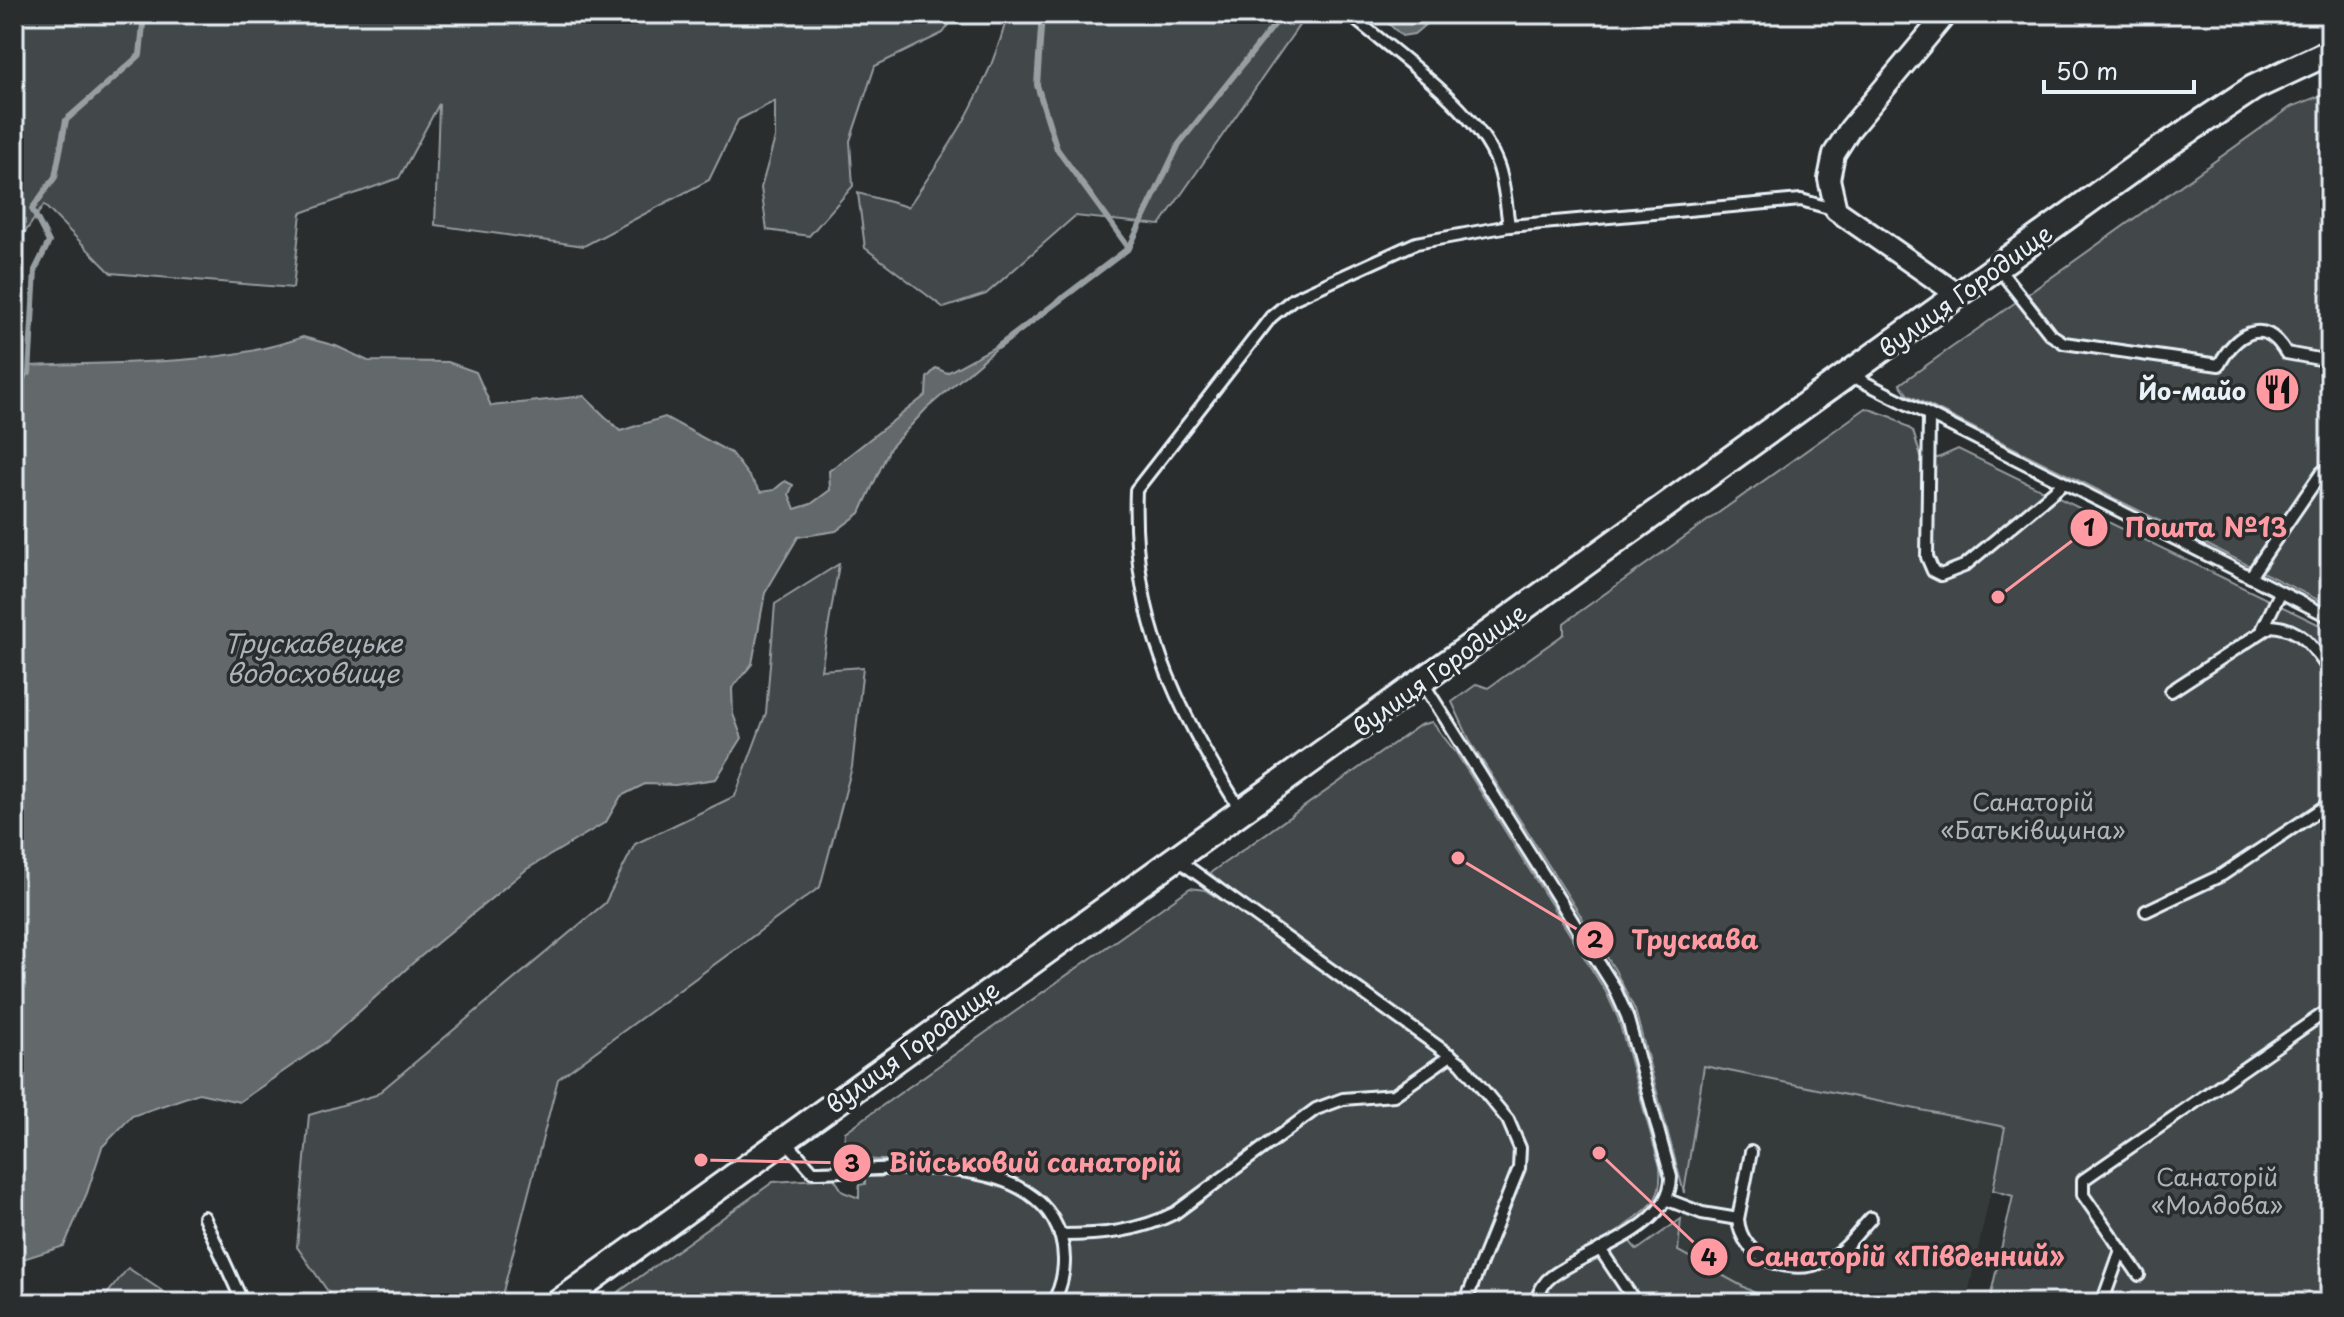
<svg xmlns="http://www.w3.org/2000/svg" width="2344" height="1317" font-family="'Playpen Sans',sans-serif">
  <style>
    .built { fill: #363a3b }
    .green { fill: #424648; stroke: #959ca0; stroke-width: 2 }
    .water { fill: #63686b; stroke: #989fa3; stroke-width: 2 }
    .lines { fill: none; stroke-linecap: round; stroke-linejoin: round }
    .stream { stroke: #989fa3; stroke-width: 6 }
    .service-casing { stroke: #e8f1f8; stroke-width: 16 }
    .minor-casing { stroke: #e8f1f8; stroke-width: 26 }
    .tertiary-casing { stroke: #e8f1f8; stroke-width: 30 }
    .service { stroke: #2a2d2e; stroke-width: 10 }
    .minor { stroke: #2a2d2e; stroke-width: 20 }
    .tertiary { stroke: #2a2d2e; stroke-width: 24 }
    .labels { text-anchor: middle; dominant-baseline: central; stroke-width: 7; stroke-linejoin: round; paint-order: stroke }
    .street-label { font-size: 24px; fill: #e8f1f8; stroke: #2a2d2e }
    .poi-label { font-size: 24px; font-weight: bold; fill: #e8f1f8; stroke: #2a2d2e; text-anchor: end }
    .park-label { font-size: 24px; fill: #aeb5ba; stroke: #2a2d2e }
    .water-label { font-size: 26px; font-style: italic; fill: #acb3b9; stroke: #2a2d2e }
    .leader { fill: none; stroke: #ff9aa2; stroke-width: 3 }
    .callout-dot { fill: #ff9aa2; stroke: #2a2d2e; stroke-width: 3 }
    .mark-label { font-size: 24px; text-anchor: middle; font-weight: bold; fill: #111 }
    .callout-label { font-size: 26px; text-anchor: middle; font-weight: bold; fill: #ff9aa2; stroke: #2a2d2e; stroke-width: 7; stroke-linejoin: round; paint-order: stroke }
  </style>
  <rect width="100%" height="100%" fill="#2a2d2e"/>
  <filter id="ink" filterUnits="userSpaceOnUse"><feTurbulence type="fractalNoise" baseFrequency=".0125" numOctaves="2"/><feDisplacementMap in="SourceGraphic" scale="16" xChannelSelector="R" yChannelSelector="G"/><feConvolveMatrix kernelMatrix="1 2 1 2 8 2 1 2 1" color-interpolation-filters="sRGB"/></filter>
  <g filter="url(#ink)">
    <path class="built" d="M1703,1066L2005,1127L1966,1303H1773L1678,1251Z"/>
    <g class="green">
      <path d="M14,14H957L943,33L875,66L850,141L853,186L809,236L767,230L761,188L775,138V101L738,120L709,180L584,246L435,225L439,104L399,178L301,213L293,288L111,273L44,205L14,248Z"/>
      <path d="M1008,14H1307L1160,225L1075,216L986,294L944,308L865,248L858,193L908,207C952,144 988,90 1008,14Z"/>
      <path d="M2330,92V606L1908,395L1900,384L2016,302L2033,322L2044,314L2028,294L2291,107Z"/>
      <path d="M1866,408L1892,417L1913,431L1921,457L1938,458L1958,449L2330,630V1303H1989L2013,1196L1993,1190L2005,1127L1704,1066L1684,1193L1635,1010L1615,970L1471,743L1452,702L1477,684L1488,688L1564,634V623L1572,617Z"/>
      <path d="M839,564L821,670L863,667L852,767L820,887L558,1079L500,1303H336L297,1247L309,1115L376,1095L605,903L635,844L735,796L766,713L775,604Z"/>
      <path d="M1432,722L1457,754L1606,992L1618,1018L1660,1167C1663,1206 1646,1208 1620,1230L1637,1250L1681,1219L1678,1251L1773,1303H603L773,1182L834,1178L843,1192L859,1198V1185L865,1184V1177H881L888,1160C871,1160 856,1161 844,1145L845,1132L1190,888L1205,890L1235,909L1246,903L1210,873L1420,725Z"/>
      <path d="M128,1268L180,1303H100Z"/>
    </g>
    <g class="water">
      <path d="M1378,14H1438L1414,34L1402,36Z"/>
      <path d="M303,337L336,346L368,361L448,362L476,372L491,406L584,396L620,431L665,417L731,453L761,492L774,490L785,481L793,485L789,494L795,509L811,504L830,490L829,471L926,395L927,378L936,368L947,373L1004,342L926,409L890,448L860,513L836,531L798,537L765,593L752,664L732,688L733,714L742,738L716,779L675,785L645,784L621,796L606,822L527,869L414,962L326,1042L239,1102L199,1093L132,1116L102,1147L87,1193L64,1246L14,1262V408L30,366C119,361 218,367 303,337Z"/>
    </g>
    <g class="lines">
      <g class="stream">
        <path d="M1042,14L1037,85L1057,149L1129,248"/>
        <path d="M999,346L1129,248L1179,144L1283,14"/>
        <path d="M29,373L35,270L49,242L32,209L55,177L66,120L140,55L144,14"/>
      </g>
      <defs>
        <g id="service">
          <path d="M1349,14C1396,54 1478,109 1498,165C1505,184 1506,207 1509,226"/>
          <path d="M1998,268L2050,334L2064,343L2219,365C2235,335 2264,314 2286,353L2330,361"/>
          <path d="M1850,375L2330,617"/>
          <path d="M1929,417L1927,557L1933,571L1941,575L1964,566L2064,483"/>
          <path d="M2250,577L2322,472"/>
          <path d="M2263,628L2280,593"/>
          <path d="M1423,683L1614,987L1627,1016L1671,1177C1670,1231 1587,1249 1551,1277C1542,1283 1539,1294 1534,1303"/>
          <path d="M2171,691L2271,626C2302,628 2313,647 2330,671"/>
          <path d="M1240,809C1174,705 1131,617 1136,490L1271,317L1293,299L1416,243L1509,226L1801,200L1836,210"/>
          <path d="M1175,858L1461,1063L1508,1120L1520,1148L1519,1168L1465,1303"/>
          <path d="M2146,911L2222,875L2330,803"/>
          <path d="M785,1140L813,1172C884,1171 1035,1146 1061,1238C1067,1259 1064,1285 1052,1303"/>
          <path d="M1668,1200L1702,1213L1738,1219L1751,1152"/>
          <path d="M204,1217L243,1303"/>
          <path d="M1738,1219C1741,1259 1791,1277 1825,1261C1845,1252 1857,1233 1871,1218"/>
          <path d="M1060,1235C1102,1235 1137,1232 1175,1213L1316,1109L1343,1099L1394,1095L1451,1055"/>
          <path d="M1600,1249L1636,1303"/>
          <path d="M2139,1275L2083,1195V1180L2330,1009"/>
          <path d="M2102,1303L2121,1250"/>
        </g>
        <path id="minor" d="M1946,14L1850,129L1834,154L1829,179L1836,210L1957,294"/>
        <path id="tertiary" d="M558,1303L2158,151L2253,88L2330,52"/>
      </defs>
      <use href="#service" class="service-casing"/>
      <use href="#minor" class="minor-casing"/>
      <use href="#tertiary" class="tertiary-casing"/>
      <use href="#service" class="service"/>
      <use href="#minor" class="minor"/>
      <use href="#tertiary" class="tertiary"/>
    </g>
  </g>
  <defs>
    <symbol id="restaurant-disc" viewBox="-11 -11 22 22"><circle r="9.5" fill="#ff9aa2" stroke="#2a2d2e"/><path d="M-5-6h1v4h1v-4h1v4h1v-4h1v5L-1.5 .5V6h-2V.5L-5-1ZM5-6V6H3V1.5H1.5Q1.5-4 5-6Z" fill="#111"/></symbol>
  </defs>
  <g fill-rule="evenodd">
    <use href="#restaurant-disc" x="2252" y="364" width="51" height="51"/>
  </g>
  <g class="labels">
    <g class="street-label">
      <text transform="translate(1965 290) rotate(-36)">вулиця Городище</text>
      <text transform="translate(1439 669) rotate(-36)">вулиця Городище</text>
      <text transform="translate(912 1046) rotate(-36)">вулиця Городище</text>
    </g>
    <g class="poi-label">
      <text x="2246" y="390">Йо-майо</text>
    </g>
    <g class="park-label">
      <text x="2033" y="801">Санаторій<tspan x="2033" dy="28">«Батьківщина»</tspan></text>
      <text x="2217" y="1176">Санаторій<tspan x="2217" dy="28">«Молдова»</tspan></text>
    </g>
    <g class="water-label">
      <text x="313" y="642">Трускавецьке<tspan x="313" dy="30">водосховище</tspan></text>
    </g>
  </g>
  <path class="leader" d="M1998 597L2089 528M1458 858L1595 940M701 1160L852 1163M1599 1153L1709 1257"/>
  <g class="callout-dot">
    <circle cx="1998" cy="597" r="8"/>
    <circle cx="1458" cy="858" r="8"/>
    <circle cx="701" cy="1160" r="8"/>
    <circle cx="1599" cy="1153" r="8"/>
    <circle cx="2089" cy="528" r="20"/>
    <circle cx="1595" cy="940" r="20"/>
    <circle cx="852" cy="1163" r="20"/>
    <circle cx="1709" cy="1257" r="20"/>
  </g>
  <g class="mark-label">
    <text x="2089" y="536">1</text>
    <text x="1595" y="948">2</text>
    <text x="852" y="1172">3</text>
    <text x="1709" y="1266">4</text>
  </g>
  <g class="callout-label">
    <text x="2206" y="537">Пошта №13</text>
    <text x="1695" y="949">Трускава</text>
    <text x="1035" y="1172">Військовий санаторій</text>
    <text x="1905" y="1266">Санаторій «Південний»</text>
  </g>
  <rect width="2344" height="1317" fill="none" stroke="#2a2d2e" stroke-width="48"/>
  <rect x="24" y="24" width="2296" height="1269" fill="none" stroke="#e8f1f8" stroke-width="3" filter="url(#ink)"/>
  <path d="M2044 80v12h150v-12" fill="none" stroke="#e8f1f8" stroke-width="4"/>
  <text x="2056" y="80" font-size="24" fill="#e8f1f8" stroke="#2a2d2e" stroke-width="6" paint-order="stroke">50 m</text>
</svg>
